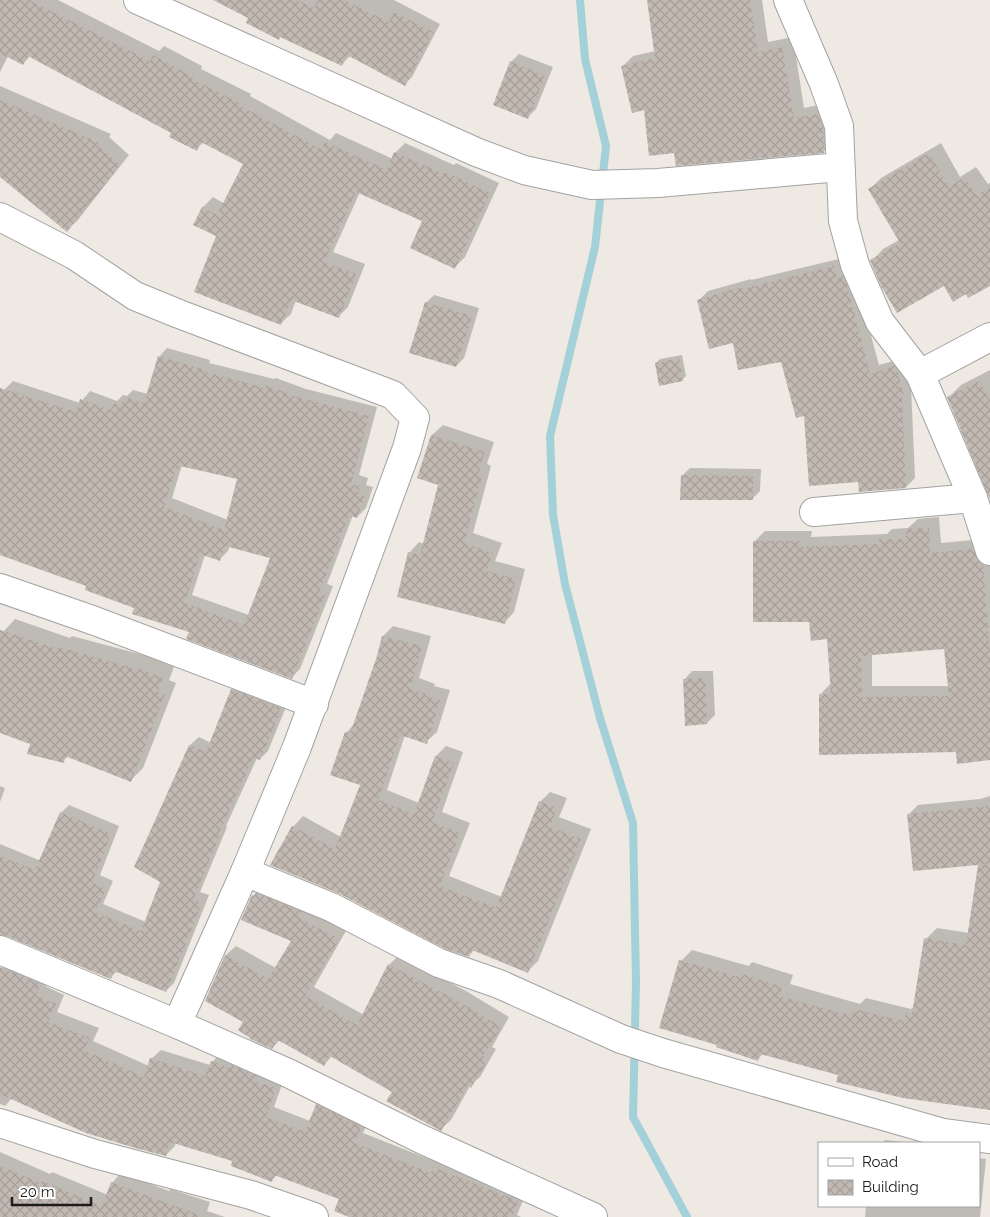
<svg xmlns="http://www.w3.org/2000/svg" width="990" height="1217" font-family="Raleway,sans-serif">
  <style>
    .shadow { fill: #0003; fill-rule: evenodd }
    .lines { fill: none; stroke-linecap: round; stroke-linejoin: round }
    .stream { stroke: #a4d0da; stroke-width: 8 }
    .building { fill: url(#building-cross-hatch); fill-rule: evenodd }
    .minor-casing { stroke: #a3a3a3; stroke-width: 30 }
    .minor { stroke: #fff; stroke-width: 28 }
  </style>
  <defs>
    <pattern id="building-cross-hatch" width="8" height="8" patternUnits="userSpaceOnUse" patternTransform="scale(1.25)"><rect width="8" height="8" fill="#c2b9b2"/><path d="M0 0l8 8M0 8l8-8" fill="none" stroke="#a69e98"/></pattern>
  </defs>
  <rect width="100%" height="100%" fill="#eee9e2"/>
  <g class="shadow">
    <path d="M0,0H58L159,51L164,46L202,66L201,69L251,94L250,96L330,140L336,133L393,159L395,153L405,143L454,165L456,163L499,183L465,257L455,267L424,220L360,192L333,252L365,264L348,307L338,317L296,300L291,314L281,323L217,236L194,224L203,207L213,197L225,204L245,164L204,142L196,149L173,133L30,56L23,64L8,56L0,72Z"/>
    <path d="M216,0H394L440,24L412,77L405,84L350,56L341,65Z"/>
    <path d="M648,0H762L768,42L793,37L804,108L829,103L835,141L824,151H675L645,108L622,67L633,56L655,51Z"/>
    <path d="M519,54L553,67L536,109L528,117L511,62Z"/>
    <path d="M0,86L111,134L109,137L129,155L77,221L67,230L0,176Z"/>
    <path d="M941,143L960,177L976,167L988,184L990,183V285L966,293L945,284L872,261L883,249L899,240L870,189L881,178Z"/>
    <path d="M843,258L854,273L879,365L904,358L911,386L915,478L906,487L859,480L805,415L782,361L734,341L699,300L708,291L751,279V280Z"/>
    <path d="M434,295L479,308L464,358L456,366L426,303Z"/>
    <path d="M167,348L210,360L209,363L274,379L276,378L306,389L377,407L359,475L368,478L366,485L373,487L366,508L357,517L353,515L327,584L333,586L300,669L292,677L88,585L0,554V396L4,390L13,381L80,403L90,391L117,401L123,395L127,396L133,390L148,394L159,357ZM182,465L239,478L228,520L172,498ZM230,546L272,557L249,615L192,595L205,555L220,559L228,551Z"/>
    <path d="M682,355L686,376L682,380L656,363L660,359Z"/>
    <path d="M990,370V496L948,398L961,385Z"/>
    <path d="M443,425L494,442L487,464L491,466L473,533L502,543L495,561L525,569L514,612L504,623L409,553L419,542L424,544L440,484L432,435Z"/>
    <path d="M690,468L761,469L760,491L752,499L682,476Z"/>
    <path d="M939,517L941,543L984,539L990,551V758L957,751L820,695L831,683L828,638L810,621L754,542L765,531H812L811,537L887,534L892,529L908,528L918,519ZM945,648L950,686H872V654Z"/>
    <path d="M15,619L70,638L72,636L147,656L174,667L169,680L176,683L143,768L131,780L68,756L63,761L31,743L0,732V641L4,631Z"/>
    <path d="M393,626L431,636L419,678L435,684L434,686L450,690L437,732L426,742L405,735L387,790L419,803L436,756L446,746L463,752L442,812L470,823L449,876L502,897L540,802L550,792L567,798L559,817L591,829L538,961L527,972L474,950L469,956L293,827L303,816L341,837L362,785L346,733L354,724L378,656L383,636Z"/>
    <path d="M692,671H713L715,715L707,723L684,680Z"/>
    <path d="M240,682L286,707L268,751L260,759L257,758L226,826L227,827L200,892L209,895L174,983L166,991L117,971L110,978L0,923V844L41,861L61,813L69,805L119,826L100,875L113,881L103,904L146,922L162,882L136,867L190,745L199,737L211,743L232,690Z"/>
    <path d="M0,786L5,788L0,802Z"/>
    <path d="M990,796V866L978,868L979,863L908,815L918,805L980,799Z"/>
    <path d="M262,886L347,929L314,987L364,1015L389,965L398,956L466,991L509,1017L492,1047L496,1049L480,1077L470,1086L451,1120L441,1129L394,1091L332,1056L324,1065L280,1040L272,1048L244,1021L206,1000L226,955L236,946L276,968L292,940L253,896Z"/>
    <path d="M990,886V1109L764,1053L758,1059L681,961L692,950L749,966L752,962L793,975L790,984L860,1004L866,998L911,1009L915,1006L926,939L937,928L969,933Z"/>
    <path d="M12,959L50,975L45,986L64,995L57,1012L99,1028L93,1041L149,1066L151,1059L161,1050L210,1065L221,1052L284,1079L274,1107L310,1121L317,1105L326,1096L370,1117L363,1133L439,1163L444,1158L527,1191L517,1215L521,1217H352L340,1198L277,1175L272,1180L234,1160L176,1142L175,1146L166,1155L12,1098L5,1106L0,1104V975L3,968Z"/>
    <path d="M885,1140L913,1143H882Z"/>
    <path d="M0,1152L50,1174L52,1172L108,1195L112,1183L121,1173L169,1191L170,1189L210,1202L207,1211L225,1217H0Z"/>
    <path d="M979,1158L986,1159L980,1217H865L866,1206H979Z"/>
  </g>
  <g class="lines">
    <path class="stream" d="M580,0L585,59L606,146L595,247L550,436L553,515L565,584L600,718L633,823L636,984L633,1117L687,1217"/>
  </g>
  <g class="building">
    <path d="M0,0H29L150,61L153,55L193,77L192,79L242,104L241,106L322,150L325,142L387,170L394,152L444,174L445,172L490,193L455,269L410,248L422,221L356,192L324,262L356,274L339,318L291,300L281,325L194,292L216,236L193,225L202,207L217,215L243,164L201,142L197,151L169,137L171,133L28,56L23,65L0,53Z"/>
    <path d="M213,0H297L314,8L318,0H344L389,22L394,12L433,32L405,86L347,55L342,66L280,37L279,40L246,23L248,18Z"/>
    <path d="M647,0H750L758,52L782,47L794,118L818,114L823,128L824,153L676,166L674,153L649,156L644,110L632,113L621,66L655,58Z"/>
    <path d="M510,61L545,76L528,119L493,105Z"/>
    <path d="M0,100L102,144L100,147L120,165L67,232L0,177Z"/>
    <path d="M929,153L949,187L965,177L976,195L990,188V286L968,298L966,294L953,302L944,286L897,313L881,286L870,260L900,243L868,189Z"/>
    <path d="M834,266L837,279L843,276L846,282L870,374L894,366L897,370L904,395H902L906,488L859,492L858,482L809,486L804,416L796,418L781,362L738,370L733,343L709,349L697,300L741,287L742,289Z"/>
    <path d="M425,302L472,316L456,367L409,353Z"/>
    <path d="M158,356L202,369V371L265,388L266,385L297,397L369,416L351,484L360,487L358,493L365,496L357,518L349,515L319,593L325,595L292,679L186,639L189,632L132,614L134,608L85,590L86,586L0,555V388L76,412L80,399L111,410L114,403L121,405L124,397L144,403ZM180,466L237,479L224,530L164,507L176,468L179,469ZM225,546L270,558L244,625L185,603L200,554L220,561Z"/>
    <path d="M679,358L683,381L659,386L655,363Z"/>
    <path d="M980,381L990,401V500L947,397Z"/>
    <path d="M431,435L485,452L478,475L482,476L464,543L493,553L486,571L516,579L505,624L397,597L408,552L420,555L438,485L417,478Z"/>
    <path d="M681,475L753,476V500H680Z"/>
    <path d="M929,528L930,553L973,549L979,562L983,565L990,656V760L957,764L956,752L819,755V694H831L827,639L811,641L809,622H753V541H801V547L880,544L879,539H906V529ZM944,649L949,696L862,697L861,656Z"/>
    <path d="M0,630L58,649L59,647L133,668L134,667L163,678L158,692L165,695L131,782L65,756L64,763L27,754L30,744L0,733Z"/>
    <path d="M382,636L422,646L410,689L426,694L425,696L440,700L427,744L400,735L378,800L414,814L435,756L454,763L432,822L460,833L440,886L496,908L539,801L557,808L550,827L581,839L528,973L472,950L469,957L445,949L338,893L270,865L292,826L335,849L360,785L330,775L345,732L350,734L377,656Z"/>
    <path d="M705,678L707,724L685,726L683,679Z"/>
    <path d="M231,689L280,708L278,714L279,715L260,760L253,758L218,835H220L193,900L202,903L166,992L114,971L111,979L6,936L0,935V856L35,870L60,812L111,834L92,883L106,889L95,912L141,931L160,882L134,867L189,745L206,752Z"/>
    <path d="M990,806V864L979,865H990V1110L903,1098L836,1082L838,1075L760,1054L758,1061L716,1047L717,1045L659,1028L679,960L739,977L740,973L782,987L779,996L852,1016L854,1009L904,1021L906,1013L912,1014L924,938L966,945L978,865L913,871L907,814Z"/>
    <path d="M256,893L302,912L299,918L339,939L305,996L357,1025L388,964L456,1000L501,1027L483,1056L488,1059L471,1088L468,1085L441,1131L386,1101L392,1092L330,1056L324,1066L278,1040L272,1049L250,1039V1038L238,1030L243,1022L205,1001L225,955L268,979L291,941L241,920L252,895L254,896Z"/>
    <path d="M0,967L41,984L36,995L56,1004L48,1022L90,1038L84,1050L144,1077L150,1058L205,1076L211,1061L229,1068L231,1065L256,1076L255,1079L258,1080L257,1082L276,1088L266,1117L305,1132L316,1104L361,1127L355,1143L431,1173L433,1167L518,1201L512,1217H349L334,1211L339,1199L274,1175L272,1182L231,1166L232,1161L170,1142L166,1156L135,1148L86,1133L0,1094Z"/>
    <path d="M0,1166L41,1183L42,1181L102,1206L111,1182L199,1215V1217H0Z"/>
  </g>
  <g class="lines">
    <defs>
      <g id="minor">
        <path d="M138,0L476,152L524,170L592,185L658,183L840,167"/>
        <path d="M788,0L824,84L839,126L843,221L855,265L880,322L920,374L973,498L990,551"/>
        <path d="M0,217L74,255L135,296L179,314L393,395L415,418L407,448L297,747L245,872L177,1024L0,950"/>
        <path d="M920,374L990,337"/>
        <path d="M814,512L973,498"/>
        <path d="M0,588L95,621L314,704"/>
        <path d="M245,872L331,907L439,963L499,984L621,1039L663,1053L943,1133L990,1139"/>
        <path d="M177,1024L288,1073L419,1138L593,1217"/>
        <path d="M0,1123L95,1154L251,1195L314,1217"/>
      </g>
    </defs>
    <use href="#minor" class="minor-casing"/>
    <use href="#minor" class="minor"/>
  </g>
  <rect x="818" y="1142" width="162" height="65" fill="#ffffff" stroke="#a4a4a4"/>
  <rect x="828" y="1158" width="25" height="8" fill="#ffffff" stroke="#a4a4a4"/>
  <text x="862" y="1167" font-size="15" fill="#1c1c1c">Road</text>
  <rect x="828" y="1180" width="25" height="15" fill="url(#building-cross-hatch)" stroke="#a4a4a4"/>
  <text x="862" y="1192" font-size="15" fill="#1c1c1c">Building</text>
  <path d="M12 1197v8h79v-8" fill="none" stroke="#1c1c1c" stroke-width="2.5"/>
  <text x="20" y="1197" font-size="15" fill="#1c1c1c" stroke="#ffffff" stroke-width="4" paint-order="stroke">20 m</text>
</svg>
